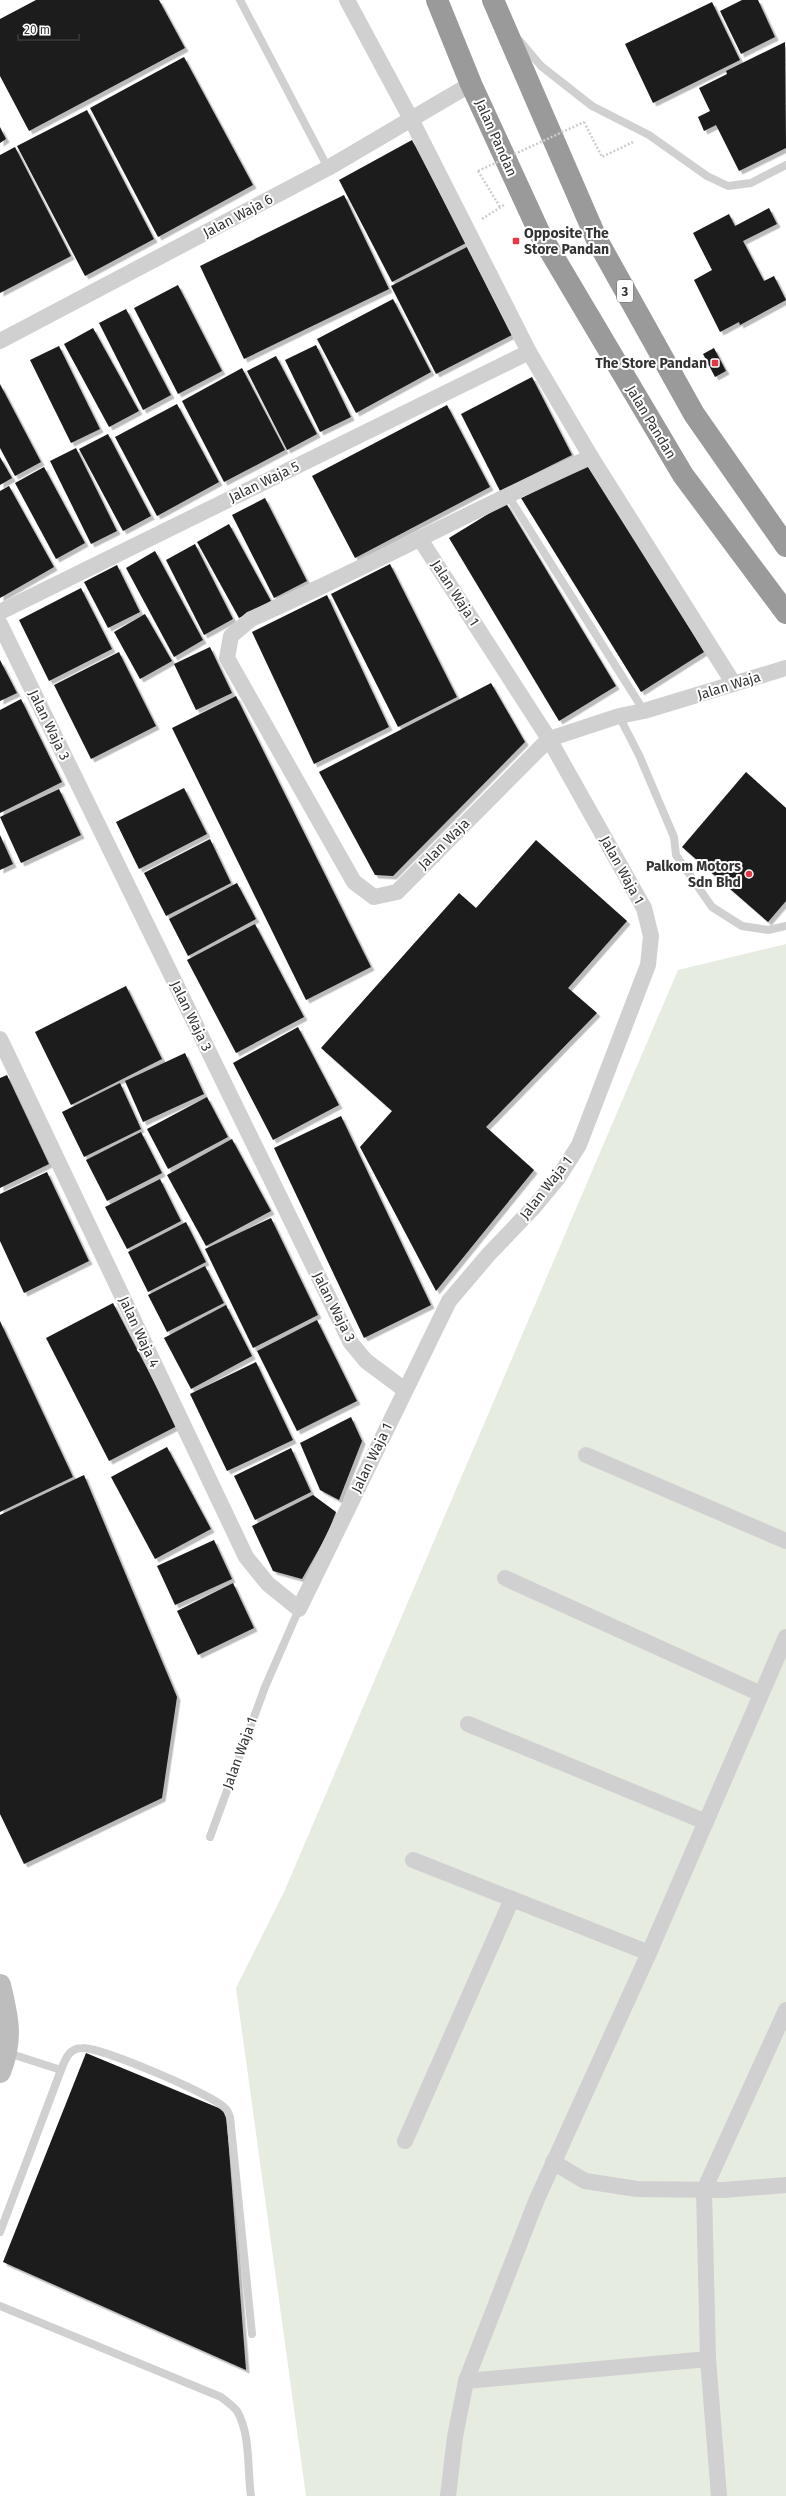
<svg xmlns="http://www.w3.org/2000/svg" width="786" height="2496" font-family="'Fira Sans',sans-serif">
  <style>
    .green { fill: #e6ecdf }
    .building { fill: #1a1a1a; filter: url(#shadow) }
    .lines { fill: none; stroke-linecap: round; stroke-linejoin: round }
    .path { stroke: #cdcdcd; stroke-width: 2.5; stroke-dasharray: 2 2; stroke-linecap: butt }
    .lane { stroke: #d0d0d0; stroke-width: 8 }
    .street { stroke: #d0d0d0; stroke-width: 16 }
    .secondary { stroke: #bdbdbd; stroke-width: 22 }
    .highway { stroke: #9a9a9a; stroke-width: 22 }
    .path-bridge { stroke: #cdcdcd; stroke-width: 2.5; stroke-dasharray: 2 2; stroke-linecap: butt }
    .poi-dot { fill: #e63946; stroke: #fff; stroke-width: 1.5 }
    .labels { text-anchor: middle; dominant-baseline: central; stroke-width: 4; stroke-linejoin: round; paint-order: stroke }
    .shield { fill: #fff; stroke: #707070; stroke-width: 1 }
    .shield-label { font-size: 13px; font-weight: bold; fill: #333 }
    .street-label { font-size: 14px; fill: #333; stroke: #fff }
    .poi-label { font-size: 14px; font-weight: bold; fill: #333; stroke: #fff; text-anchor: end }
  </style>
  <defs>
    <filter id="shadow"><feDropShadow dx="3.5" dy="3.5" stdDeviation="0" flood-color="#0004"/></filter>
  </defs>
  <rect width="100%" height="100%" fill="#fff"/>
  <path class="green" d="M786,944V2496H306L236,1988L284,1892L678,970Z"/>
  <g class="building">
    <path d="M36,0H159L185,48L29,131L0,76V19Z"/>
    <path d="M742,0H758L775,37L741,54L720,11Z"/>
    <path d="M712,2L740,60L653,103L625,44Z"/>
    <path d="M785,42L786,148L739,171L716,125L704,131L698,117L710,111L699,88L727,74L726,71Z"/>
    <path d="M184,57L253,185L158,237L90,108Z"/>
    <path d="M87,110L154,239L85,276L17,146Z"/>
    <path d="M0,127L6,139L0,143Z"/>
    <path d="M412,140L466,243L392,282L339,180Z"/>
    <path d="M15,147L71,256L0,293V155Z"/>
    <path d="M344,195L389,289L244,359L200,266Z"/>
    <path d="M769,208L777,224L743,241L764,281L774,276L786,300L740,325L739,322L720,332L694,280L712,270L693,233L729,214L735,226Z"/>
    <path d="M467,247L512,335L436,374L391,286Z"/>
    <path d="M178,285L222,371L178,394L134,308Z"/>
    <path d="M393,299L431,372L356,413L317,339Z"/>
    <path d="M126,309L171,395L143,410L99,323Z"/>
    <path d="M93,328L139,411L109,427L64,344Z"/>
    <path d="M316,345L351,417L320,432L285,360Z"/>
    <path d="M59,346L100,429L71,443L30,360Z"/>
    <path d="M714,348L726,371L715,377L703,354Z"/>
    <path d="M276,356L317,434L287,450L247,371Z"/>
    <path d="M242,368L285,450L224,482L182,401Z"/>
    <path d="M532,377L572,455L500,491L461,414Z"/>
    <path d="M0,384L41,462L15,476L0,448Z"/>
    <path d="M177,404L219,482L157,516L115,437Z"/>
    <path d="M447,405L490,487L355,558L312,476Z"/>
    <path d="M108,434L151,516L123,531L79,449Z"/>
    <path d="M76,448L117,531L91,544L50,461Z"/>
    <path d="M0,457L12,478L0,485Z"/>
    <path d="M590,464L704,652L641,692L521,498Z"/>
    <path d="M44,467L85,543L56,559L15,483Z"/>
    <path d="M9,486L54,567L0,598V491Z"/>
    <path d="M265,498L307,581L274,598L232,515Z"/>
    <path d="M506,503L616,686L559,721L449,538Z"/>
    <path d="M229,524L271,601L239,618L197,542Z"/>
    <path d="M195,544L233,619L204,635L166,560Z"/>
    <path d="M155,551L203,640L174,657L126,568Z"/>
    <path d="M390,564L457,697L398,727L331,594Z"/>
    <path d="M117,565L140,612L108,628L84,582Z"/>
    <path d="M81,588L112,649L49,681L19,620Z"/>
    <path d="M327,595L389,727L314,764L252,632Z"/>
    <path d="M145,614L172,661L140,679L114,632Z"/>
    <path d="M210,647L232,693L196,710L174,664Z"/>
    <path d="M119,652L156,726L91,759L54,685Z"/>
    <path d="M0,660L17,693L0,701Z"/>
    <path d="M491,683L525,742L393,876L375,875L319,772Z"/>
    <path d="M236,696L371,967L306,1000L172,728Z"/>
    <path d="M21,699L62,782L0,813V710Z"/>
    <path d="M746,772L786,808V901L768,922L682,847Z"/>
    <path d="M184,788L207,834L139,869L116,822Z"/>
    <path d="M59,789L81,835L21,863L0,817Z"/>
    <path d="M0,835L13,864L0,870Z"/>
    <path d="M210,839L231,883L166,916L144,873Z"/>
    <path d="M536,840L627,921L568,988L597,1013L486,1127L534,1170L436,1291L360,1147L392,1111L321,1048L459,893L476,908Z"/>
    <path d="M237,883L256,919L188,956L169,919Z"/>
    <path d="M255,924L304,1017L236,1053L187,960Z"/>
    <path d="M126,986L162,1059L71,1105L35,1032Z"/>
    <path d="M298,1027L339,1105L273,1140L233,1063Z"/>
    <path d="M185,1053L204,1094L143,1122L125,1081Z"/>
    <path d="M7,1075L49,1164L0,1188V1078Z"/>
    <path d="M120,1083L141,1129L84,1157L62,1112Z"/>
    <path d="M207,1097L228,1137L168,1169L147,1129Z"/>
    <path d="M341,1116L431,1305L364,1338L274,1148Z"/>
    <path d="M141,1132L162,1173L107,1201L86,1160Z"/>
    <path d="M232,1139L271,1211L206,1246L167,1175Z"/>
    <path d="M47,1172L89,1261L24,1293L0,1241V1194Z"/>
    <path d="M160,1179L181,1221L127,1249L105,1207Z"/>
    <path d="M271,1218L318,1315L253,1348L205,1249Z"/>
    <path d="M186,1222L206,1262L148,1292L128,1252Z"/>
    <path d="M205,1266L224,1303L167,1332L148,1295Z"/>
    <path d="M113,1303L177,1426L109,1461L46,1338Z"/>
    <path d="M226,1305L252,1356L191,1389L164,1338Z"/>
    <path d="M317,1320L357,1401L297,1431L257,1351Z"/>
    <path d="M0,1321L73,1477L0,1512Z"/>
    <path d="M256,1362L293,1440L227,1471L190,1394Z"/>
    <path d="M351,1417L362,1441L339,1500L320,1490L300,1443Z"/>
    <path d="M167,1447L211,1529L155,1559L111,1477Z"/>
    <path d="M291,1448L311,1492L255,1520L234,1476Z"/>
    <path d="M84,1475L177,1697L162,1798L24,1864L0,1814V1515Z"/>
    <path d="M313,1495L336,1512L327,1535L302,1579L273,1571L252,1526Z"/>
    <path d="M214,1540L232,1579L175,1605L157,1566Z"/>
    <path d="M233,1583L254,1628L198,1655L177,1611Z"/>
    <path d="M86,2053L226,2111L246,2370L3,2262Z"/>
  </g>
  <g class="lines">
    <g class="path">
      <path d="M584,122L602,157L633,142"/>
      <path d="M478,171L500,207"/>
      <path d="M482,219L504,205"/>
    </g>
    <g class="lane">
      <path d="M240,0L328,168"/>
      <path d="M520,41L541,66L592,106L649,135L707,176L728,186L751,183L786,165"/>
      <path d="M507,494L644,711"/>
      <path d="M619,716L639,755L674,837L676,855L712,907L742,926L768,930L786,926"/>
      <path d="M210,1837L265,1687L299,1609"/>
      <path d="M8,2053L61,2070C65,2060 69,2048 82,2048C101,2047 214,2095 226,2109C228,2111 229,2115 230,2117L252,2334"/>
      <path d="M0,2232L61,2070"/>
      <path d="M0,2306L221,2397C226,2401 233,2406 237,2411C251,2435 247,2469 251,2496"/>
    </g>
    <g class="street">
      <path d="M347,0L411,119L529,352L591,457L734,684"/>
      <path d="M0,341L328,168L471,84"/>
      <path d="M591,457C476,508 366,568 251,619L231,636L227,658L354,882L374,897L397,892L549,739L619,716L644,711L786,668"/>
      <path d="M0,612L529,352"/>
      <path d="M0,624L351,1343L366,1361L405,1390"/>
      <path d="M0,1039L246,1557L268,1584L299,1609L449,1301L489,1254L534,1207L558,1178L579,1145L648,965L651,936L644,908L549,739L420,539"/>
      <path d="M586,1455L786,1541"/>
      <path d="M505,1578L761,1694"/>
      <path d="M468,1724L706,1822"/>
      <path d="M413,1860L649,1953"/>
      <path d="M405,2141L512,1899"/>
      <path d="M553,2162L585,2181L637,2189L723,2190L786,2185"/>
      <path d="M466,2381L708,2359"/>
      <path d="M448,2496L455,2437L466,2381L537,2199L649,1953L786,1637"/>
      <path d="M719,2496L708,2359L704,2190L786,2010"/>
    </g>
    <path class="secondary" d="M0,1985C8,2018 13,2039 0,2072"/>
    <g class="highway">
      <path d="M437,0L471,84L540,234L683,475L786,613"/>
      <path d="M493,0L597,240L694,414L786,546"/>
    </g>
    <path class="path-bridge" d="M478,171L584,122"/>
  </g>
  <g class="poi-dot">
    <rect x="512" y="237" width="8" height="8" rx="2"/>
    <rect x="711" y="359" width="8" height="8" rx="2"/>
    <circle cx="749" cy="874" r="4"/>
  </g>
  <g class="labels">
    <rect class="shield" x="617" y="280" width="16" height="22" rx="3"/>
    <g class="shield-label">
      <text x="625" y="291">3</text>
    </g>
    <g class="street-label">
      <text transform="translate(496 138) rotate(66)">Jalan Pandan</text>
      <text transform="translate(238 216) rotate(-28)">Jalan Waja 6</text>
      <text transform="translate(651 422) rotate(59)">Jalan Pandan</text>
      <text transform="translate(264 482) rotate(-26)">Jalan Waja 5</text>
      <text transform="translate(455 593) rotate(57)">Jalan Waja 1</text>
      <text transform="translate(729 686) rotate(-17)">Jalan Waja</text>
      <text transform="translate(49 725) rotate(64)">Jalan Waja 3</text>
      <text transform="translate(444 844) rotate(-45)">Jalan Waja</text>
      <text transform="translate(622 870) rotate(61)">Jalan Waja 1</text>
      <text transform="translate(191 1016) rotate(64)">Jalan Waja 3</text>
      <text transform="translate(546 1188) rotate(-52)">Jalan Waja 1</text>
      <text transform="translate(334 1307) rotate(63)">Jalan Waja 3</text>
      <text transform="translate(139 1332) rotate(65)">Jalan Waja 4</text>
      <text transform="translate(372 1458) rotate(-64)">Jalan Waja 1</text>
      <text transform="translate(240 1753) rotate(-70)">Jalan Waja 1</text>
    </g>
    <g class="poi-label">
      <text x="524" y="233" text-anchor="start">Opposite The<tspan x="524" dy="16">Store Pandan</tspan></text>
      <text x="707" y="363">The Store Pandan</text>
      <text x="741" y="866">Palkom Motors<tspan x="741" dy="16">Sdn Bhd</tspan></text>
    </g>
  </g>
  <path d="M18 34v6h61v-6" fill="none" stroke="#333333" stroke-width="2"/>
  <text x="24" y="34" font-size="12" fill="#333333" stroke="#ffffff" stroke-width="3" paint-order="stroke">20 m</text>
</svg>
